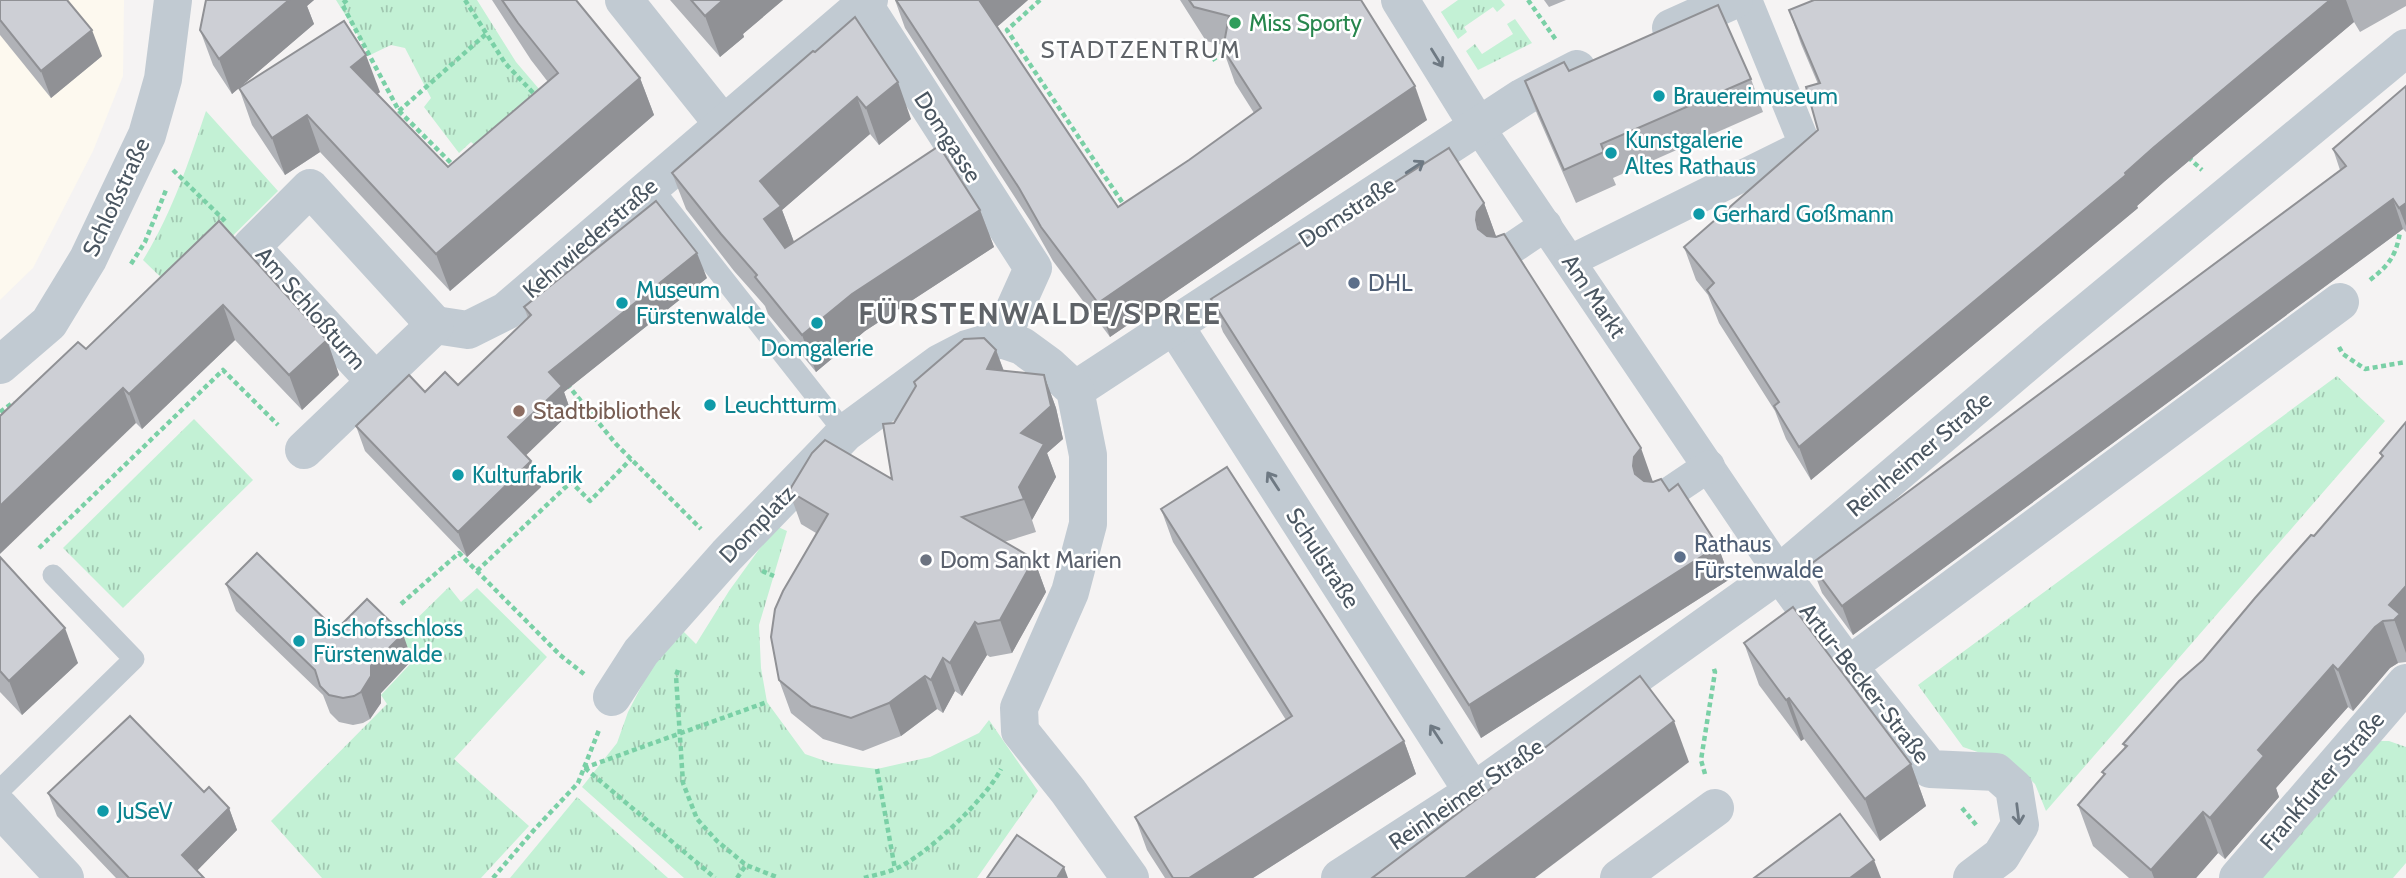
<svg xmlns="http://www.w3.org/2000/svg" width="2406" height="878" font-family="Cabin,sans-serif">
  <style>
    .commercial { fill: #fdf9ef }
    .grass { fill: url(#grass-tufts) }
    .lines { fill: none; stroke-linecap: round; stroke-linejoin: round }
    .path { stroke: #7ad0a6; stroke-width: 4.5; stroke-dasharray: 5 3.5; stroke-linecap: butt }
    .service { stroke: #c1cad2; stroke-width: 21 }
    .pedestrian { stroke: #c1cad2; stroke-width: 32 }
    .minor { stroke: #c1cad2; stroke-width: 38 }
    .tertiary { stroke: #c1cad2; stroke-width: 38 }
    .wall { fill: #b0b2b7 }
    .shaded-wall { fill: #909195 }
    .building { fill: #cdcfd5; stroke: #909195; stroke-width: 2 }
    .oneway { stroke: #6e7983 }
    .leisure-dot { fill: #2e9e5b; stroke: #fff; stroke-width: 2.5 }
    .culture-dot { fill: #0f9aa8; stroke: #fff; stroke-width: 2.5 }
    .service-dot { fill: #5c6f8a; stroke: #fff; stroke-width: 2.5 }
    .education-dot { fill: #8d6e63; stroke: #fff; stroke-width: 2.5 }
    .worship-dot { fill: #6b7280; stroke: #fff; stroke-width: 2.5 }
    .labels { text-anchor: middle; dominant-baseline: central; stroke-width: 5; stroke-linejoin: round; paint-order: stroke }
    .leisure-label { font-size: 23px; fill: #27864d; stroke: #fff; text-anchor: start }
    .culture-label { font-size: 23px; fill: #0d838f; stroke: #fff; text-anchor: start }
    .street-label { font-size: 23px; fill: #4a5661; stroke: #fff }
    .service-label { font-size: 23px; fill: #4e5e75; stroke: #fff; text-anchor: start }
    .education-label { font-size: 23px; fill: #785e54; stroke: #fff; text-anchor: start }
    .worship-label { font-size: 23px; fill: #5b616d; stroke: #fff; text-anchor: start }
    .neighbourhood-label { font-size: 24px; letter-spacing: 2px; fill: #5f6368; stroke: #fff }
    .district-label { font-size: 30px; font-weight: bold; letter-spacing: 2px; fill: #5f6368; stroke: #fff }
  </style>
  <defs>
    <pattern id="grass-tufts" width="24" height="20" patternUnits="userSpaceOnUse" patternTransform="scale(1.75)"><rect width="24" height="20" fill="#c3f1d5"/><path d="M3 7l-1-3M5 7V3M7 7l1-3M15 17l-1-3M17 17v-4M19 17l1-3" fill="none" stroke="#a0c6b0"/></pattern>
  </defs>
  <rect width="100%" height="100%" fill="#f5f3f3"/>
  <path class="commercial" d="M0,0H124L123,76L93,151L33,268L0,300Z"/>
  <g class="grass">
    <path d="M336,0H477L516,62L551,103L490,158L471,142L459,153L424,107L431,98L405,48L391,45L370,55Z"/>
    <path d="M1458,0H1501L1505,5L1497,12L1493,7L1464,27L1467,32L1458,39L1441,12Z"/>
    <path d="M1515,19L1532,43L1478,70L1466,51L1475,44L1482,54L1513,34L1507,24Z"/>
    <path d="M206,111L278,191L176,292L143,260C172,213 188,164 206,111Z"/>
    <path d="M2337,376L2385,421L2046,811L2035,784L2013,764L1963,747L1918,685Z"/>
    <path d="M194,419L253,480L123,608L63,548Z"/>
    <path d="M776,526L787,531L759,625L761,668L767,702L805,754L831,763L877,769L930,757L979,733L989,720L1038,791L977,878H684L582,787L617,743L628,712L652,666L683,631L696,644L729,591Z"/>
    <path d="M449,587L461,602L477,588L547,657L454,759L529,826L481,878H322L271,821L387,704L381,695L413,661L393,642Z"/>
    <path d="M2379,741H2389L2406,747V863L2393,878H2257Z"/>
    <path d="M577,797L668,878H510Z"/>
  </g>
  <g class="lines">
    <g class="path">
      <path d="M347,0L342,4L399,111L455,167"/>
      <path d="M465,0L505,63L537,97"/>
      <path d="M1040,0L1007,30L1124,205L1122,207"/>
      <path d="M1528,0L1556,40"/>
      <path d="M1212,60L1229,49"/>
      <path d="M399,111L486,34"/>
      <path d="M2188,157L2202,170"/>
      <path d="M173,170L225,221"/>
      <path d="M131,264L145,242L166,190"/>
      <path d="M2370,280C2389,265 2396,256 2400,232L2396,228"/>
      <path d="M2339,347L2343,354L2365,369L2406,362"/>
      <path d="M567,384L616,444L701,529"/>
      <path d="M0,412L14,402"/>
      <path d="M39,548L223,370L278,425"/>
      <path d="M477,571L571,482L590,501L631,459"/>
      <path d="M762,571L774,576"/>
      <path d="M401,604L459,553L560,655L584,674"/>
      <path d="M678,670L676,676L683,783L697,819L717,841L746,865L779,878"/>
      <path d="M584,768L767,702"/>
      <path d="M585,768L715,878"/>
      <path d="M877,769L895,869"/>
      <path d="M1705,774L1701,760L1715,672L1713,666"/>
      <path d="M1962,808L1977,826"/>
      <path d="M493,878L534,830L578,783L599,730"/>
      <path d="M737,878L746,865"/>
      <path d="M864,878C874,875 886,873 895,869C926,856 986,799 1001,769"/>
    </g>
    <g class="service">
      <path d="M650,185L845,433"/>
      <path d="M0,790L134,659L53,575"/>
    </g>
    <g class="pedestrian">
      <path d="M1478,126L1780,573"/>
      <path d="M1506,252L1546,225"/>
      <path d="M1570,261L1805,145L1746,0"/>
      <path d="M1663,497L1709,466"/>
    </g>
    <g class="minor">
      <path d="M624,0L723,124"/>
      <path d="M1400,0L1478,126"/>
      <path d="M864,5L1033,268L1001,339"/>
      <path d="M1671,28L1734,0"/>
      <path d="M435,325L468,330L506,311L869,0"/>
      <path d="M1174,325L1473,792"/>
      <path d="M376,382L251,247L310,188L435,325"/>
      <path d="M1075,390L1523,97L1577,69"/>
      <path d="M304,450L435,325"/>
      <path d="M1780,573L1848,666L1930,769L1996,772L2014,788L2020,825L2001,856L1972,878"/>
      <path d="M1848,666L2340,302"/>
      <path d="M612,697L641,652L727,555L845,433L940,363L967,349L1001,339L1022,346L1048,365L1075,390L1088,455V524L1070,592L1019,708L1020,731L1068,791L1130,878"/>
      <path d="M1340,878L1473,792L1780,573L2052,341L2406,48"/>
      <path d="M1619,878L1715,808"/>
      <path d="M2238,878L2406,683"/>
    </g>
    <g class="tertiary">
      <path d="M0,365L49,323L88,259L147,135L163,79L173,0"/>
      <path d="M0,808L65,878"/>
    </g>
  </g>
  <g class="wall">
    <path d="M0,0L102,56L51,98L0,35Z"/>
    <path d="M206,0H314L307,6L314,24L232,94L213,65L200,30Z"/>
    <path d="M492,0H576L640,78L654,115L450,291L320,152L285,175L252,125L239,88L380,92L377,94L448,167L548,82L531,60Z"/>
    <path d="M670,0H783L743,34L744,37L720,57Z"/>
    <path d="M895,0H1028L997,27L1118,207L1189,160L1254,113L1235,83L1223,49V45L1206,41L1180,0H1361L1427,120L1110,337L1053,261L1031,222L905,28Z"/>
    <path d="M1544,0H1566L1549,7Z"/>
    <path d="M1814,0H2406V6L2360,32L2354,22L2165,181L2137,206L2138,208L1811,480L1786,439L1775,411L1719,323L1708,295L1696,280L1684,247L1818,130V84L1801,44L1789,10Z"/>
    <path d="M815,52L911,119L879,145L870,134L782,210L794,242L980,210L994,247L865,331L816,372L768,314L765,306L734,271L686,209L672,173Z"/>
    <path d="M1569,71L1751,79L1763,112L1613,178L1616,185L1576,203L1537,114L1525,81Z"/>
    <path d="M2406,86V232L2403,229L1853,635L1822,593L1811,564L2340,170L2333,149Z"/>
    <path d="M1484,203L1496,237L1653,482L1669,491L1718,546L1730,579L1481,738L1223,332L1211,299Z"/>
    <path d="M219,221L327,340L339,375L302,410L235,340L142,429L136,423L86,349Z"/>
    <path d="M707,278L564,392L571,412L525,455L541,487L467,557L365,451L356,426L425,392L458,385L528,318L524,307Z"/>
    <path d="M996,350L1004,371L1044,375L1056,408L1063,439L1047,453L1056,477L1032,520L1036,532L1004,542L1034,559L1046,592L1012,653L990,657L987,655L962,696L955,691L943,713L937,709L901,736L863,751L823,739L791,713L779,680L816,533L801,524L789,491L892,479L894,423Z"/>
    <path d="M2406,422V662L2398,663L2390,668L2353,711L2348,707L2276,788L2279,797L2225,859L2218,853L2196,878H2129L2093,846L2078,805L2104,776L2102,772L2125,748L2123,744L2203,660L2314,536L2382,457L2380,453Z"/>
    <path d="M1161,509L1404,741L1416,774L1253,878H1165L1147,850L1135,817L1286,720L1173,542Z"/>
    <path d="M0,557L78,663L22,715L0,692Z"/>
    <path d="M226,584L336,630L412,660L381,693V703L370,719L363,723L353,725L339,722L330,713L323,695L236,611Z"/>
    <path d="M1744,643L1911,764L1926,806L1880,841L1804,739L1801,741L1759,685Z"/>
    <path d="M204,792L229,808L237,830L197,870L204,878H116L57,816L48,793Z"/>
  </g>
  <g class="shaded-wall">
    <path d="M289,0H314L307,6L314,24L232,94L219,59Z"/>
    <path d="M723,0H783L743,34L744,37L720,57L705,16Z"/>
    <path d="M979,0H1028L991,32Z"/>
    <path d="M2330,0H2346L2354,22L2165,181L2137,206L2138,208L1811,480L1799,447Z"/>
    <path d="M92,30L102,56L51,98L41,71Z"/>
    <path d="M366,55L380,92L365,104L351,67Z"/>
    <path d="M640,78L654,115L450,291L436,254Z"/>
    <path d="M898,82L911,119L879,145L866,108Z"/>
    <path d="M1415,86L1427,120L1110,337L1098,303Z"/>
    <path d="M857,97L870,134L782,210L794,242L778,256L764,219L760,181Z"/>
    <path d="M307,115L320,152L285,175L272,138Z"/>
    <path d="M2393,199L2403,229L1853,635L1842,606Z"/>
    <path d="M1484,203L1496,236L1489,245L1488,253L1476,220L1477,212Z"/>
    <path d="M2406,203V226L2399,208Z"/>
    <path d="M980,210L994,247L865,331L816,372L802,335L852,294Z"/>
    <path d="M697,253L707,278L564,392L571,412L518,463L508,437L549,372Z"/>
    <path d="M223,305L235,340L142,429L129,394Z"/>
    <path d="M327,340L339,375L302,410L289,375Z"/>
    <path d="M996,350L1008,383L987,369Z"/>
    <path d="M1044,375L1056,408L1063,439L1047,453L1056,477L1032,520L1019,487L1021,433Z"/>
    <path d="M123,388L136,423L0,554V506Z"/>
    <path d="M1641,448L1653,482L1646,490L1645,499L1633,466L1634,457Z"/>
    <path d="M531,461L541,487L467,557L458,532Z"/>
    <path d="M1718,546L1730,579L1481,738L1469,705Z"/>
    <path d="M1034,559L1046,592L1012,653L1000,620Z"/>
    <path d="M2406,586V653L2389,605Z"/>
    <path d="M2383,621L2398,663L2390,668L2353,711L2338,670L2375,627Z"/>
    <path d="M975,622L987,655L962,696L950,663Z"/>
    <path d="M65,628L78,663L22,715L9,681Z"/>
    <path d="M403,634L412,660L381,693V703L370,719L361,692L371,666Z"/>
    <path d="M943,658L955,691L943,713L931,680Z"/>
    <path d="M2333,665L2348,707L2276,788L2279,797L2225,859L2210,818L2258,750Z"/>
    <path d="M925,676L937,709L901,736L889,703Z"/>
    <path d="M1789,698L1804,739L1801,741L1786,700Z"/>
    <path d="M1674,721L1689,762L1535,878H1465Z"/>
    <path d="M1404,741L1416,774L1253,878H1189Z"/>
    <path d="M1911,764L1926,806L1880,841L1865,799Z"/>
    <path d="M229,808L237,830L191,877L182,855Z"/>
    <path d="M2203,812L2218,853L2196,878H2154L2151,870Z"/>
    <path d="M1874,860L1881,878H1850Z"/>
    <path d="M1064,867L1068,878H1057Z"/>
  </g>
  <g class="building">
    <path d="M0,0H67L92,30L41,71L0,20Z"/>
    <path d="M206,0H289L219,59L200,30Z"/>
    <path d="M502,0H576L640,78L436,254L307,115L272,138L239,88L344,21L366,55L351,67L448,167L558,73L518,23Z"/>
    <path d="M691,0H723L705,16Z"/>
    <path d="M896,0H979L1118,207L1189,160L1261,108L1223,49L1229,16L1194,7L1189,0H1361L1415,86L1098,303L1041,227L1019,188Z"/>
    <path d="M1814,0H2330L2153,148L2125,173L2126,175L1799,447L1774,406L1779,402L1707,290L1714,283L1684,247L1818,130L1806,87L1820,83L1789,10Z"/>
    <path d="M1718,5L1751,79L1601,144L1604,152L1564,170L1525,81L1564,62L1569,71Z"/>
    <path d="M855,17L898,82L866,108L857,97L760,181L781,206L764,219L785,248L939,146L980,210L852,294L802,335L755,277L757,275L721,234L672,173L813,51L815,52Z"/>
    <path d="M2406,86V203L2399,208L2393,199L1842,606L1811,564L2346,166L2333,149Z"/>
    <path d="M1449,148L1484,203L1477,212L1476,220L1478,229L1487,236L1496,237L1504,234L1641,448L1634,457L1633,466L1635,474L1644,481L1653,482L1661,479L1669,491L1678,484L1718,546L1469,705L1211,299Z"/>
    <path d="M656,201L697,253L549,372L562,386L508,437L531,461L458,532L356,426L409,375L425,392L445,372L458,385L531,315L524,307Z"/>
    <path d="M219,221L327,340L289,375L223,305L129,394L123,388L0,506V416L78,342L86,349Z"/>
    <path d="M984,338L996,350L987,369L1044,375L1051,406L1021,433L1044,444L1019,487L1024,499L962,517L1034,559L1000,620L978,624L975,622L950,663L943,658L931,680L925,676L889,703L851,718L811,706L779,680L771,637L775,609L783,591L828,514L789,491L812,453L825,440L892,479L883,424L894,423L916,386L914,382L964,339Z"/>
    <path d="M2406,422V586L2389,605L2400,614L2394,620L2383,621L2375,627L2338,670L2333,665L2258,750L2264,756L2210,818L2203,812L2151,870L2078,805L2105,774L2102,772L2127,746L2123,744L2179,681L2203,660L2255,598L2311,535L2314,536L2383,456L2380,453Z"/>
    <path d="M1227,467L1404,741L1189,878H1173L1135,817L1292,716L1161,509Z"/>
    <path d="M257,553L336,630L367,599L403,634L371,666V676L361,692L354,696L343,698L329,695L320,686L315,670L226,584Z"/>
    <path d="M0,557L65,628L9,681L0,671Z"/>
    <path d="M1793,607L1911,764L1865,799L1789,698L1786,700L1744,643Z"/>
    <path d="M1640,676L1674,721L1465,878H1372Z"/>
    <path d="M130,716L204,792L209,787L229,808L182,855L204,878H129L48,793Z"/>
    <path d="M1840,814L1874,860L1850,878H1754Z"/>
    <path d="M1017,835L1064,867L1057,878H987Z"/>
  </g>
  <defs><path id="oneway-shaft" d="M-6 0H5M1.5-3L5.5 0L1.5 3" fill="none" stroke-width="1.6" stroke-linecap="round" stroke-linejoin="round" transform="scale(1.75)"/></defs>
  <g class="oneway">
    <use href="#oneway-shaft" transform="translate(1437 58) rotate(58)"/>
    <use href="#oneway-shaft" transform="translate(1415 167) rotate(-33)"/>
    <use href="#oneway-shaft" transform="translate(1273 481) rotate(-123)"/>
    <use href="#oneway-shaft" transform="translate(1436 734) rotate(-123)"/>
    <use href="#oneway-shaft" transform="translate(2018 814) rotate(83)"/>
  </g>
  <circle class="leisure-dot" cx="1235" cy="23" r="7"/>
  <g class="culture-dot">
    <circle cx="1659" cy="96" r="7"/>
    <circle cx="1611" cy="153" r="7"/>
    <circle cx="1699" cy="214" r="7"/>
    <circle cx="622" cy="303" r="7"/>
    <circle cx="817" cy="323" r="7"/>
    <circle cx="710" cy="405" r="7"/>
    <circle cx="458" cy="475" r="7"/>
    <circle cx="299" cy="641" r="7"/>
    <circle cx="103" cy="811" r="7"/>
  </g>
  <g class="service-dot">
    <circle cx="1354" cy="283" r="7"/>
    <circle cx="1680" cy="557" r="7"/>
  </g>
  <circle class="education-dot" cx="519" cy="411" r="7"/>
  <circle class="worship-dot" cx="926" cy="560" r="7"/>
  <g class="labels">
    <g class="leisure-label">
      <text x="1249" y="23">Miss Sporty</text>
    </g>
    <g class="culture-label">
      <text x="1673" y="96">Brauereimuseum</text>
      <text x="1625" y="140">Kunstgalerie<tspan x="1625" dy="26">Altes Rathaus</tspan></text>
      <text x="1713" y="214">Gerhard Goßmann</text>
      <text x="636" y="290">Museum<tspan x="636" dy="26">Fürstenwalde</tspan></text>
      <text x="817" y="348" text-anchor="middle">Domgalerie</text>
      <text x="724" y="405">Leuchtturm</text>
      <text x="472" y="475">Kulturfabrik</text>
      <text x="313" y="628">Bischofsschloss<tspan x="313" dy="26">Fürstenwalde</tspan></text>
      <text x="117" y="811">JuSeV</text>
    </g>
    <g class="street-label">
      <text transform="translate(948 137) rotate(57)">Domgasse</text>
      <text transform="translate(116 197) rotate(-65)">Schloßstraße</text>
      <text transform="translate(1347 212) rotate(-33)">Domstraße</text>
      <text transform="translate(590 238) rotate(-41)">Kehrwiederstraße</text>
      <text transform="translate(1594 296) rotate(56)">Am Markt</text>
      <text transform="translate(311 308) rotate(49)">Am Schloßturm</text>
      <text transform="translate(1919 454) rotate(-40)">Reinheimer Straße</text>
      <text transform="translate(757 524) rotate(-46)">Domplatz</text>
      <text transform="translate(1323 558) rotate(57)">Schulstraße</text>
      <text transform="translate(1865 683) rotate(52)">Artur-Becker-Straße</text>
      <text transform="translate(2322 781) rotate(-49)">Frankfurter Straße</text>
      <text transform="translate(1466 794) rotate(-34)">Reinheimer Straße</text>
    </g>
    <g class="service-label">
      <text x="1368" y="283">DHL</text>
      <text x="1694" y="544">Rathaus<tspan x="1694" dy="26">Fürstenwalde</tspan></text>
    </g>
    <g class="education-label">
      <text x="533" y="411">Stadtbibliothek</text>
    </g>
    <g class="worship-label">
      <text x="940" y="560">Dom Sankt Marien</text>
    </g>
    <g class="neighbourhood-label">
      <text x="1141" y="49">STADTZENTRUM</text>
    </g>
    <g class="district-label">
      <text x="1040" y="313">FÜRSTENWALDE/SPREE</text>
    </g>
  </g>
</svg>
